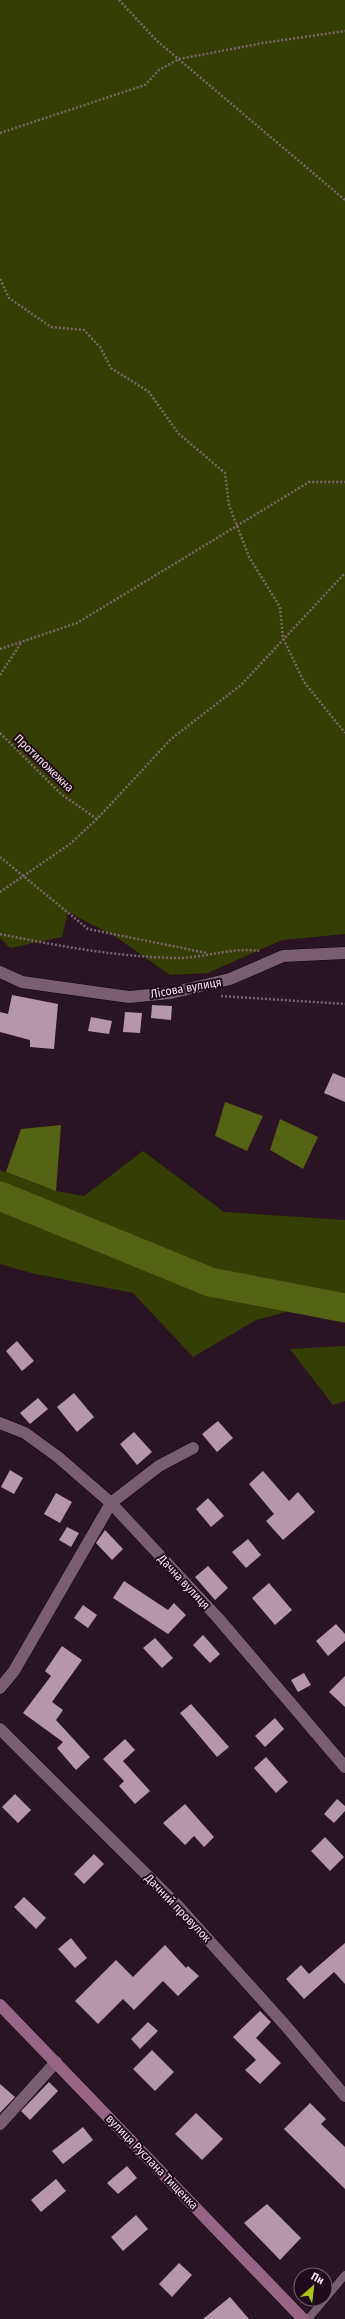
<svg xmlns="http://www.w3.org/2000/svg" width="345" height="2319" font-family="'Fira Sans Condensed',sans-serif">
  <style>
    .green { fill: #343e03 }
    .water { fill: #546213 }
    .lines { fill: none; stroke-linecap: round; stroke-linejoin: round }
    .river { stroke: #546213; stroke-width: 29 }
    .building { fill: #b697a9 }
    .lane-casing { stroke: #11010b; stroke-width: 9 }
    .street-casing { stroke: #11010b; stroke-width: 13 }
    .secondary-casing { stroke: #11010b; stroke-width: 13 }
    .path { stroke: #796572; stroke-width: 2.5; stroke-dasharray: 2 2; stroke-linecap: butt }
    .lane { stroke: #7a5e6f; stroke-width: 8 }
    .street { stroke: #7a5e6f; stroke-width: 12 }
    .secondary { stroke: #966584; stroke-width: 12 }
    .labels { text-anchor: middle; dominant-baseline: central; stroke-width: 4; stroke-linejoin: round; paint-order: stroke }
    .street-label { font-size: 12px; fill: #f1e0ea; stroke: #200a19 }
  </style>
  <rect width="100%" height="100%" fill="#2a1322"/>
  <g class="green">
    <path d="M0,0H345V934L282,940L208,973L170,975L116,937L68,912L62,937L10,948L0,938Z"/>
    <path d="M143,1151L224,1212L345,1220V1296L256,1320L193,1357L133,1293L31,1273L0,1264V1170L56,1191L84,1196Z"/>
    <path d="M345,1346V1401L333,1405L290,1349Z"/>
  </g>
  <g class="water">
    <path d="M225,1102L263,1116L247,1151L215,1136Z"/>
    <path d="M280,1119L318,1137L303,1169L270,1150Z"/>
    <path d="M61,1125L56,1191L6,1172L21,1129Z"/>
  </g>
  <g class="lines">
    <path class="river" d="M0,1196L210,1282L345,1308"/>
  </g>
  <g class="building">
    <path d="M12,995L58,1004L54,1049L30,1047V1040L0,1032V1012L8,1014Z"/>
    <path d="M152,1005L172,1006L171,1020L151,1018Z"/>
    <path d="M125,1012L142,1013L140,1033L123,1032Z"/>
    <path d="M91,1017L112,1021L109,1034L88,1031Z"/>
    <path d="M333,1073L345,1078V1102L324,1093Z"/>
    <path d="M17,1341L34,1361L22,1371L6,1351Z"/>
    <path d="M74,1393L94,1417L77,1432L57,1407Z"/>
    <path d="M38,1398L48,1409L30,1424L20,1413Z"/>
    <path d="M218,1421L233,1438L217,1452L202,1434Z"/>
    <path d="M134,1432L152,1452L137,1465L120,1444Z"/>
    <path d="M10,1470L23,1478L14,1494L1,1487Z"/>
    <path d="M263,1471L289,1501L298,1492L315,1512L283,1540L266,1521L274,1514L249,1484Z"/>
    <path d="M56,1493L72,1502L60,1523L44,1514Z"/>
    <path d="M208,1498L224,1516L211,1527L196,1509Z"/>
    <path d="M67,1527L79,1533L71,1547L59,1540Z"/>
    <path d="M105,1530L123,1549L112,1560L96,1543Z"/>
    <path d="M248,1539L261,1555L246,1568L232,1552Z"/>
    <path d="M208,1566L228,1588L215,1600L195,1577Z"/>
    <path d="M124,1581L168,1610L174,1603L186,1615L168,1634L113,1598Z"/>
    <path d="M269,1583L292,1610L275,1625L252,1598Z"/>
    <path d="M83,1605L97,1615L88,1628L74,1618Z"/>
    <path d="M336,1624L345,1634V1641L328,1656L316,1641Z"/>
    <path d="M203,1635L220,1654L210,1663L193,1645Z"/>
    <path d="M155,1638L173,1658L162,1668L143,1648Z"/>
    <path d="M62,1646L82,1660L52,1702L63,1710L56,1720L90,1757L76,1770L57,1748L63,1742L23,1713L51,1676L45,1671Z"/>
    <path d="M304,1673L311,1685L298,1692L291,1680Z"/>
    <path d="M345,1676V1707L329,1692Z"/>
    <path d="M191,1704L229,1747L217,1757L180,1713Z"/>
    <path d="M275,1718L284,1729L265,1747L255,1736Z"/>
    <path d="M125,1739L135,1750L123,1761L150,1791L135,1804L119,1786L124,1781L103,1759Z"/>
    <path d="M266,1757L288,1782L276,1793L254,1768Z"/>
    <path d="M15,1794L31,1810L18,1823L2,1807Z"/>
    <path d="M337,1799L345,1806V1811L334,1823L324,1814Z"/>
    <path d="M185,1804L214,1837L204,1847L194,1836L185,1845L163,1823Z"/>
    <path d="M325,1837L344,1857L330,1871L311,1851Z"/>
    <path d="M94,1854L104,1864L84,1884L74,1874Z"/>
    <path d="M24,1897L46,1918L36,1929L14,1907Z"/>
    <path d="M71,1938L87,1958L75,1968L58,1949Z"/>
    <path d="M345,1943V1984L334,1972L304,1999L286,1979L301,1965L309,1974Z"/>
    <path d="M165,1945L186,1968L188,1966L199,1976L178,1996L163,1981L134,2010L123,1999L98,2024L75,2001L116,1960L133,1977Z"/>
    <path d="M260,2011L271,2022L256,2038L281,2063L260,2084L245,2070L256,2060L233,2037Z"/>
    <path d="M148,2022L158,2031L140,2049L131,2039Z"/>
    <path d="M152,2050L174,2072L155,2091L133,2069Z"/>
    <path d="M49,2082L58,2091L30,2120L21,2111Z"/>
    <path d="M0,2084L15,2097L0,2113Z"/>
    <path d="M310,2103L326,2119L321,2124L345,2147V2189L284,2129Z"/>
    <path d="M196,2113L223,2139L202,2160L175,2134Z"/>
    <path d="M83,2127L93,2140L63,2164L52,2151Z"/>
    <path d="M127,2166L137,2178L118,2194L107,2183Z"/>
    <path d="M56,2179L66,2191L41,2212L31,2200Z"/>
    <path d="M267,2204L301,2238L280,2260L244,2223Z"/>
    <path d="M136,2215L148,2229L123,2251L111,2237Z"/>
    <path d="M179,2263L192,2275L172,2297L159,2284Z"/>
    <path d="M230,2297L249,2319H203Z"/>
  </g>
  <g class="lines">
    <defs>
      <path id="lane" d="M308,2319L345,2275"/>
      <g id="street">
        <path d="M0,972L22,982L129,997L171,993L230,979L283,956L345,953"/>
        <path d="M0,1423L25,1433L58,1457L111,1503L218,1618L345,1767"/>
        <path d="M0,1688L14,1671L111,1503L159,1466L193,1448"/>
        <path d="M0,1729L178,1906L285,2025L345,2096"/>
        <path d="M0,2124L56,2062"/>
      </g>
      <path id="secondary" d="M0,2005L303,2319"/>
    </defs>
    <use href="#lane" class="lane-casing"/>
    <use href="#street" class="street-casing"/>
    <use href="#secondary" class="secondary-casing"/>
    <g class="path">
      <path d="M119,0L156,40L345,200"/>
      <path d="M0,133L145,85L159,70L179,59L263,43L345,31"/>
      <path d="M0,279L9,298L51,327L84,330L100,347L111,368L149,392L178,433L225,473L229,505L249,557L280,607L283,638L304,682L345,733"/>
      <path d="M0,649L77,623L309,482H345"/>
      <path d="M0,675L21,643"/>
      <path d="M0,733L61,794L97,819"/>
      <path d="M0,857L88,929L207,953"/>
      <path d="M0,892L70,844L97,819L171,739L241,685L345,573"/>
      <path d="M0,934C58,946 118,957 177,958C205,958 231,947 259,951"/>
      <path d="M221,996L345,1004"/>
    </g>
    <use href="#lane" class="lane"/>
    <use href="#street" class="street"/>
    <use href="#secondary" class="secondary"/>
  </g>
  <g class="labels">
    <g class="street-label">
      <text transform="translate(44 763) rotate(44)">Протипожежна</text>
      <text transform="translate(186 988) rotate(-10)">Лісова вулиця</text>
      <text transform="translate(184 1582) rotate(47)">Дачна вулиця</text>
      <text transform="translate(178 1908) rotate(46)">Дачний провулок</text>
      <text transform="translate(152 2162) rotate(46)">вулиця Руслана Тищенка</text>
    </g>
  </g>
  <g transform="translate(313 2287) rotate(28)"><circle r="19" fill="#200a19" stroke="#74606d"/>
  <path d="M0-3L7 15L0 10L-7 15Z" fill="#aac717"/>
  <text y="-6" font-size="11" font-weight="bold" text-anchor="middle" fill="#f1e0ea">Пн</text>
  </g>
</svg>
